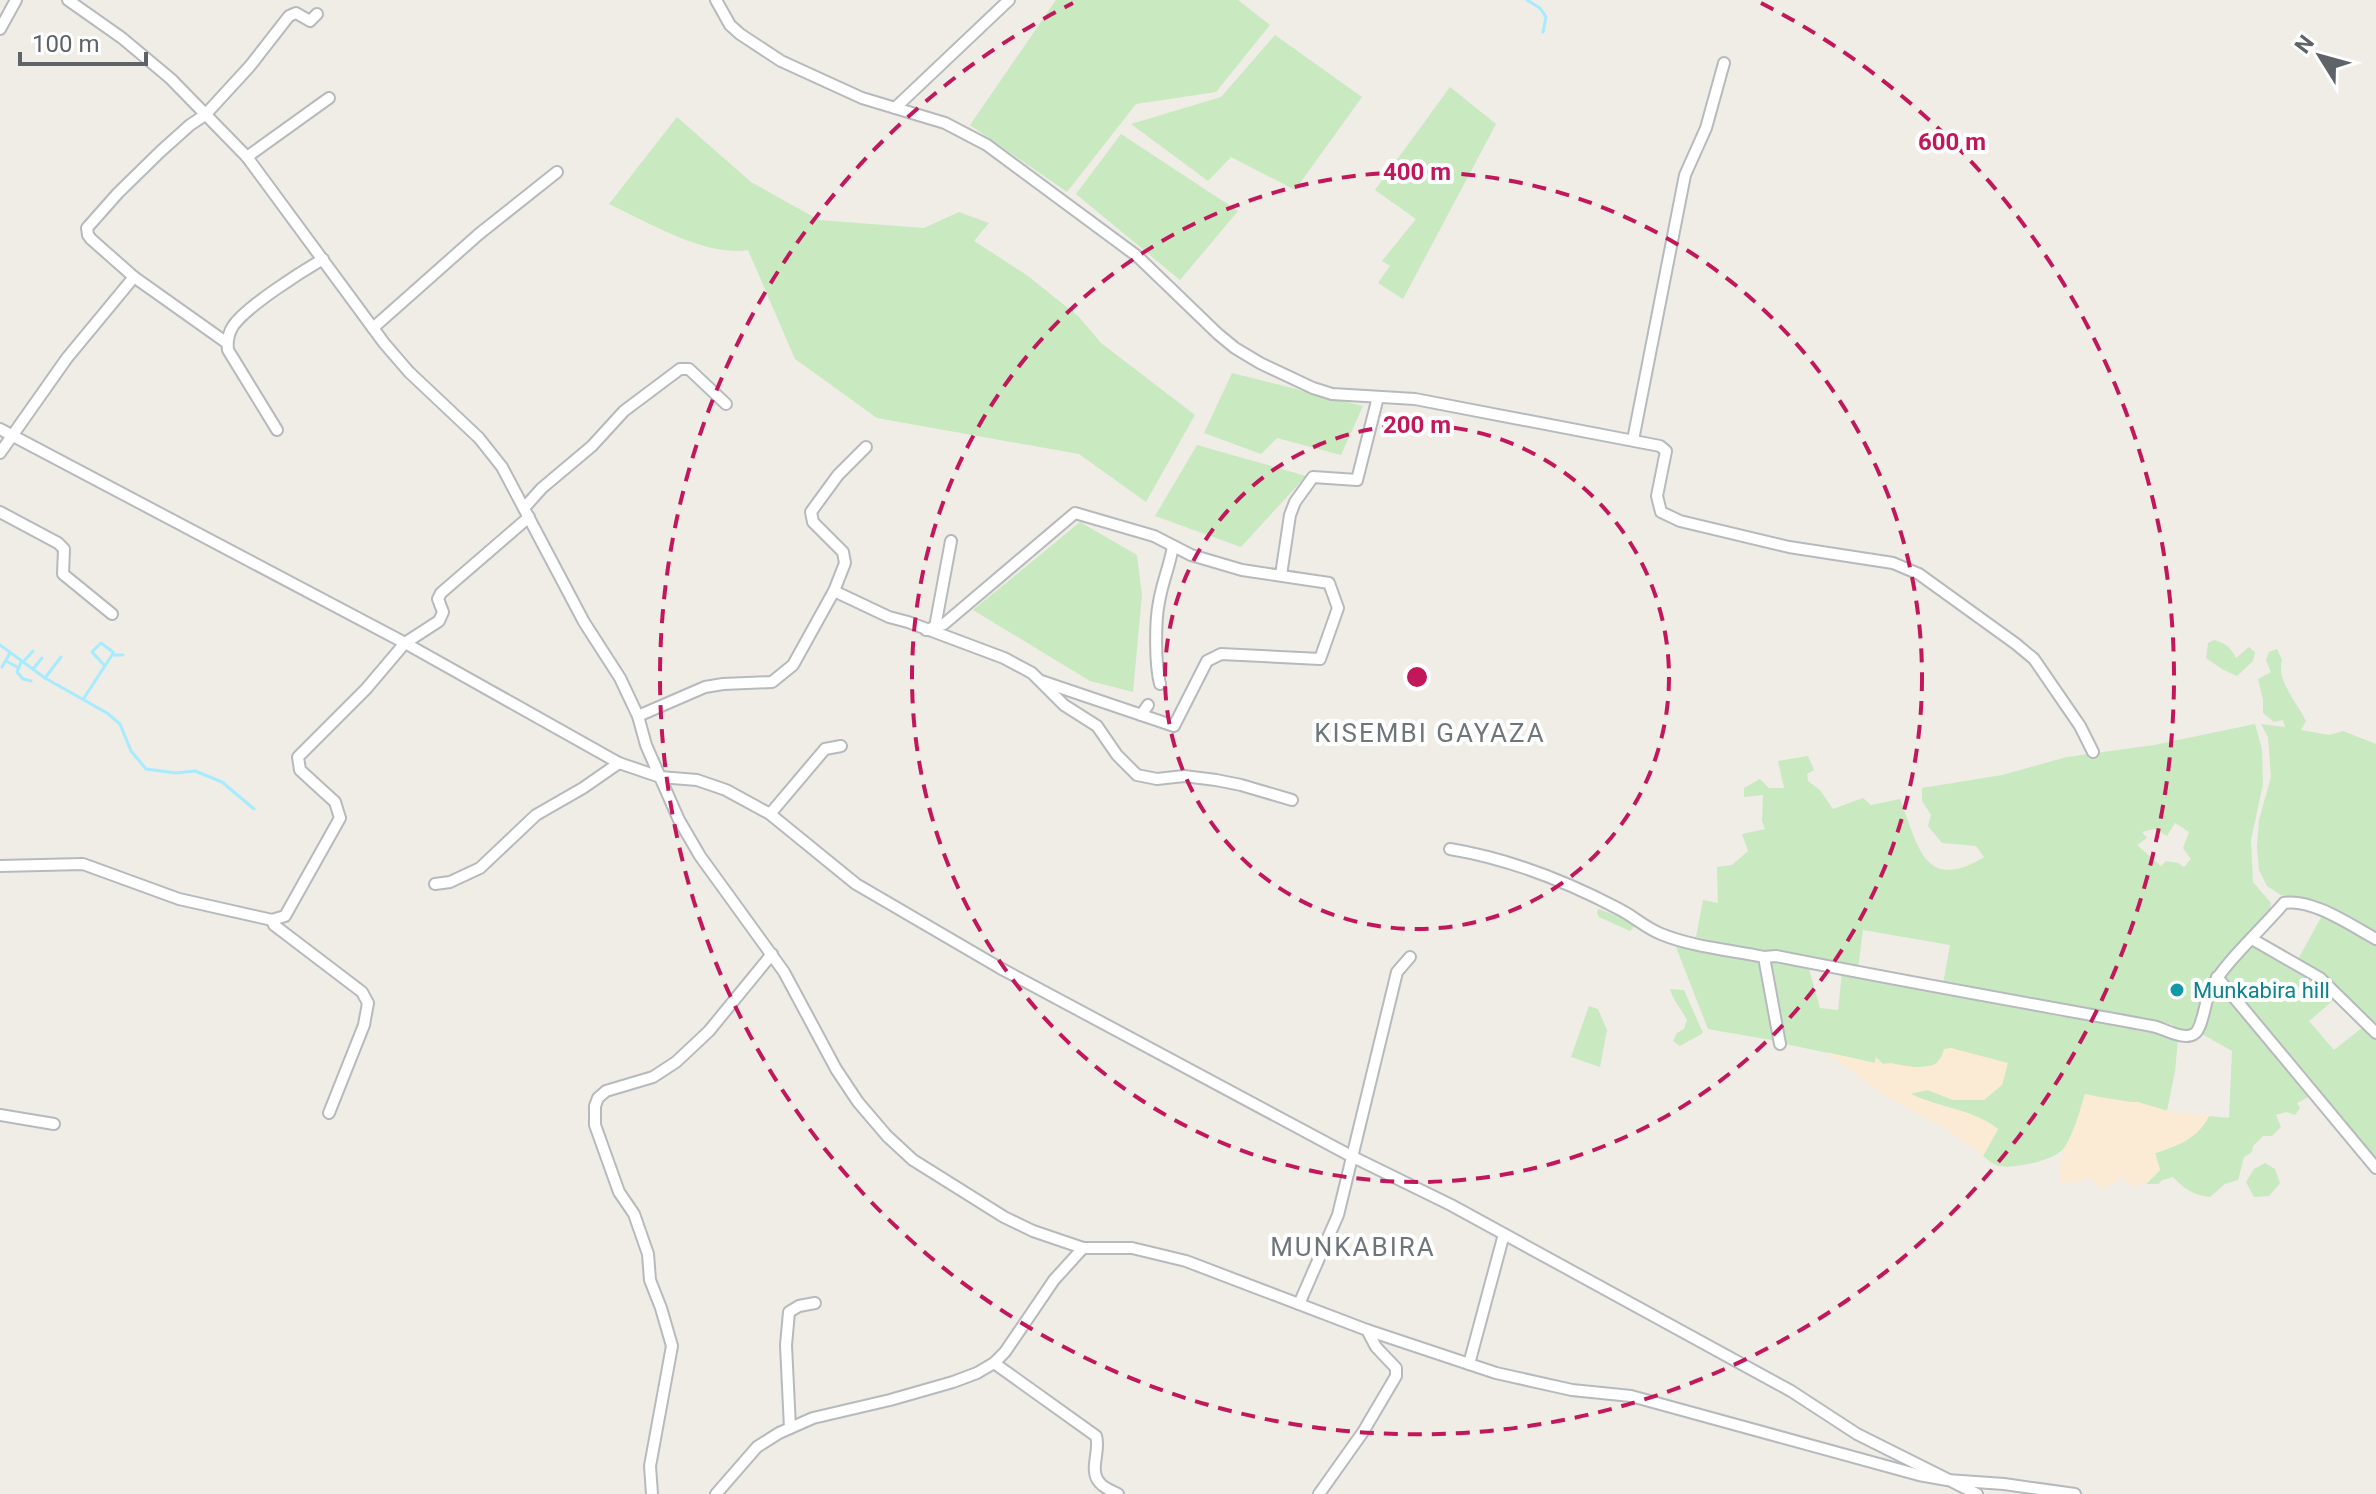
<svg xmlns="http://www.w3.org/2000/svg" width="2376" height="1494" font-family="Roboto,sans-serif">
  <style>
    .green { fill: #c9e9c1; fill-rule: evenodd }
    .sand { fill: #fcebd4 }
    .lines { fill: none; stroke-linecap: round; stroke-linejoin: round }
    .stream { stroke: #a7ebff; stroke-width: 3 }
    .street-casing { stroke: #b6babd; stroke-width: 14 }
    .street { stroke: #fff; stroke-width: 10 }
    .ring { fill: none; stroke: #c2185b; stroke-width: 4; stroke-dasharray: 14 10 }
    .culture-dot { fill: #0f9aa8; stroke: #fff; stroke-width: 3 }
    .labels { text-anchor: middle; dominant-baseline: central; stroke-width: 8; stroke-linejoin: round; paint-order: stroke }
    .culture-label { font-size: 22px; fill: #0d838f; stroke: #fff; text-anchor: start }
    .quarter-label { font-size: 26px; letter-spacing: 2px; fill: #6e7679; stroke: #fff }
    .centre { fill: #c2185b; stroke: #fff; stroke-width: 4 }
    .ring-label { font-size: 24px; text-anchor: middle; font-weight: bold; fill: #c2185b; stroke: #fff; stroke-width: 8; stroke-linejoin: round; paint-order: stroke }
  </style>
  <rect width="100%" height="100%" fill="#f0ece6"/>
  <g class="green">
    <path d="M1056,0H1238L1270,25L1216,92L1136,104L1067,192L970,125Z"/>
    <path d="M1275,35L1362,97L1295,190L1231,157L1208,181L1131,124L1221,97Z"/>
    <path d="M1450,87L1496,124L1403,299L1378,283L1390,266L1382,261L1416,219L1375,190Z"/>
    <path d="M677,117L751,182L819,220L924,228L959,212L989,223L974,241L1028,276L1079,317L1101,343L1195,415L1146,502L1079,454L877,418L795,359L748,250C705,257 648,222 609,204Z"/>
    <path d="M1121,134L1238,211L1180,280L1076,194Z"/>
    <path d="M1232,373L1363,406L1341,455L1277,438L1261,454L1204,433Z"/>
    <path d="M1197,445L1306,476L1241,547L1155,516Z"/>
    <path d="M1080,522L1137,555L1142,595L1133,692L1090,681L973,610Z"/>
    <path d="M2214,640C2226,643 2231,648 2236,658L2249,647L2255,652L2253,661L2237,676L2222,669L2206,658L2208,643Z"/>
    <path d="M2277,649L2282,660C2276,681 2297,702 2306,721L2301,730L2329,735L2343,731L2376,744V932L2361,923L2342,917L2310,901L2281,895L2267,886L2259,870L2257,847L2259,820L2271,777L2268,737L2261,724L2285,727L2283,720L2274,722L2263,713V700L2258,679L2271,672L2266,660L2269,652Z"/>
    <path d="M2255,724L2262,749L2263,784L2251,840L2253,882L2271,903L2270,911L2208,983L2193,1029L2184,1032L2171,1024L1943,984L1950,945L1863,930L1858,968L1815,957L1734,946L1696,937L1703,900L1718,903L1717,867L1732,865L1748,851L1742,834L1765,829L1762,821L1763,795L1744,797V788L1760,779L1769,788H1784L1778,761L1808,756L1814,770L1807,774L1808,781L1820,790L1833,809L1863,798L1871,805L1900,799C1918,845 1924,894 1984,857L1976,846L1942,843L1928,826L1931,815L1922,801V788L2002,775L2067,757L2154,745ZM2175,823L2189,832L2183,848L2191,859L2184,867L2178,863L2166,861L2161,866L2137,845L2147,838L2142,832L2154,829L2167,836Z"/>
    <path d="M1598,909L1634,922L1633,928L1630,931L1599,917L1597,913Z"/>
    <path d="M2323,914L2376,944V1028L2297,961Z"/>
    <path d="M1674,942L1761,959L1777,1041L1708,1029Z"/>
    <path d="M2252,943L2320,983L2336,998L2309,1021L2334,1050L2363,1027L2376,1039V1160L2221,978Z"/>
    <path d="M1776,958L1809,969L1820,1008L1838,1010L1842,973L2161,1031L2178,1039L2175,1071L2167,1111C2141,1101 2113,1100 2085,1095C2079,1112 2075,1133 2064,1148C2054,1161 2014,1169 1999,1166C1992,1164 1988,1160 1983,1156L1998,1129C1972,1109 1937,1107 1909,1093L1928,1090L1953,1100H1984L1995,1089L1958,1051L1951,1048L1936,1065L1920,1067H1906L1891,1063L1883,1064L1876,1058L1875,1063L1786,1044L1783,1039L1769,966L1772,959Z"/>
    <path d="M2217,982L2312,1095L2297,1103L2300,1108L2295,1115L2286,1112L2276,1115L2281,1127L2272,1136H2263L2253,1146L2252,1152L2244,1157L2238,1180L2225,1184L2210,1197C2195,1196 2183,1188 2173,1177L2162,1180L2159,1184H2146L2160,1170L2155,1153C2178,1146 2198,1138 2209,1116L2229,1118L2232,1051L2202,1034L2205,1010Z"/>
    <path d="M1670,989L1684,990L1703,1033L1680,1046L1673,1041L1677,1033L1684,1029L1687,1020C1681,1008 1673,1001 1670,989Z"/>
    <path d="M1589,1006L1598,1009L1607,1030L1600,1067L1571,1057Z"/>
    <path d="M2265,1163L2275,1169L2280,1183L2269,1196L2254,1197L2246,1182L2254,1169Z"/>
  </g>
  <g class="sand">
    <path d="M1951,1048L2008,1063L2002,1085L1984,1100H1953L1928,1090L1910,1094C1938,1108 1973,1109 1998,1129L1983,1156C1950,1126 1907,1111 1871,1086C1856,1075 1842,1063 1826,1052L1875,1063L1876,1057L1883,1064C1905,1061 1936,1081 1944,1049Z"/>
    <path d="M2085,1094L2124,1102H2138L2167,1111L2209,1116C2198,1138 2178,1146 2155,1153L2160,1170L2146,1184L2134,1187L2125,1180H2118L2107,1188H2099L2095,1181L2089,1178L2080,1182L2062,1183C2055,1165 2065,1149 2072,1133C2077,1121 2081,1107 2085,1094Z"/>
  </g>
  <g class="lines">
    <g class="stream">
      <path d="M1527,0L1540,8L1546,17L1543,32"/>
      <path d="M0,645L45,678L107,713L120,724L131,751L146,769L176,773L195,771L222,782L254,809"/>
      <path d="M25,660L33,651"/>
      <path d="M6,661L19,668"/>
      <path d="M21,662L17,672L23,679L31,681"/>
      <path d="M105,666L92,652L101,643L113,652V654"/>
      <path d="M2,667L10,653"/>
      <path d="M33,669L42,658"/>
      <path d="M45,678L61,657"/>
      <path d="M84,698L112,655H123"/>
    </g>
    <defs>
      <g id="street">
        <path d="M68,0L122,38L171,79L247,157L384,343L409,372L479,438L502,467L584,622L620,678L638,716L646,745L660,777L679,820L700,856L784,972L836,1069L858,1102L887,1136L913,1160L1004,1217L1033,1231L1083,1248H1132L1186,1261L1367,1330L1496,1373L1572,1390L1631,1396L1919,1475L1947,1480L2004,1484L2075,1494"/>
        <path d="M716,0L730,25L740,34L781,61L862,98L945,123L987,145L1137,256L1218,334L1235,348L1260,363L1313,388L1332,394L1415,399L1660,446L1666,451L1657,496L1661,512L1680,521L1789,547L1893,563L1919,574L2016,644L2034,659L2080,726L2093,752"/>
        <path d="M0,29L16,0"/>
        <path d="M895,108L1009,0"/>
        <path d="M247,157L329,98"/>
        <path d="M134,277L227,343"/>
        <path d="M373,328L479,234L557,172"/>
        <path d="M0,429L405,643L619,763L660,777L697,780L726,790L770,814L856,884L1000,968L1351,1156L1451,1205L1791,1391L1857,1434L1977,1494"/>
        <path d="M277,430L228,350C227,342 228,334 233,326C247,306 301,272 323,259"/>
        <path d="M1633,440L1685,175L1706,128L1724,63"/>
        <path d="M0,453L67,358L134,277L91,239L88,235L87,228L118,193L161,151L190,125L205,115L250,66L289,16L296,13L310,21L317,14"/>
        <path d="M524,508L542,488L592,446L624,411L680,369H689L726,404"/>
        <path d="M0,512L58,543L64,549L63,574L112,614"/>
        <path d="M1281,575L1290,515L1295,502L1313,477L1357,480L1378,397"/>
        <path d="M834,591L889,617L908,622L1004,658L1032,673L1064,705L1097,726L1117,755L1137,775L1157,779L1184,776L1216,780L1241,785L1292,800"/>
        <path d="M935,627L951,541"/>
        <path d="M926,630L944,624L1075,513L1154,536L1191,555L1242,570L1329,583L1338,608L1320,659L1221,654L1207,661L1174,726L1041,681"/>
        <path d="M1160,684C1155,665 1155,621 1159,602C1162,583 1170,565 1173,546"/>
        <path d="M1141,715L1148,705"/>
        <path d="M638,716L705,687L723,684L772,682L793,665L834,591L845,563L843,552L813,522L811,512L838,475L866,447"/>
        <path d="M770,814L825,749L841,746"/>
        <path d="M1450,849C1510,859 1564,880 1619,909C1633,916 1646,928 1661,934C1693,947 1730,950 1764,957L1776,956C1901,981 2027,1003 2152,1026C2164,1028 2183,1041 2194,1034C2203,1029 2205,999 2211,988C2226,961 2263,928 2284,903C2312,898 2352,926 2376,939"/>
        <path d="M0,866L83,864L179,899L272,920L285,916L340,818L335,802L300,770L298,757L366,689L405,643L439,621L443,612L438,599L441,593L529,517"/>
        <path d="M435,884L450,882L480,868L536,815L583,788L619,763"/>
        <path d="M272,920L274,925L362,992L368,1003L364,1025L329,1113"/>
        <path d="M2252,939L2320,978L2376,1033"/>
        <path d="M1764,957L1780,1044"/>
        <path d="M2217,977L2376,1168"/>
        <path d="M0,1115L54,1124"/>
        <path d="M1299,1304L1338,1215L1397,972L1410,957"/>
        <path d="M994,1363L1096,1436C1101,1450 1088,1471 1100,1483C1104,1488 1112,1491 1118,1494"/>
        <path d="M1469,1364L1504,1234"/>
        <path d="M790,1428L786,1345L789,1312L799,1306L815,1303"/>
        <path d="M652,1494L650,1466L672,1346L661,1308L650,1280L648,1254L634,1214L619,1192L595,1125V1106L598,1098L606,1091L653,1077L676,1062L709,1031L772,954"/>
        <path d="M716,1494L757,1447L779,1433L813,1418L890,1400L953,1382L977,1373L994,1363L1005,1352L1054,1280L1083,1248"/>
        <path d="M1319,1494L1363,1432L1396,1376V1368L1376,1347L1367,1330"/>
      </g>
    </defs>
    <use href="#street" class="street-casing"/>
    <use href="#street" class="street"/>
  </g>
  <g class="ring">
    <circle cx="1417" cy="677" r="252"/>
    <circle cx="1417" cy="677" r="505"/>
    <path d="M1761 3A757 757 0 1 1 1073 3"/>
  </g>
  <circle class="culture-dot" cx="2177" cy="990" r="8"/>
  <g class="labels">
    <g class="culture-label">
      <text x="2193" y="990">Munkabira hill</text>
    </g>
    <g class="quarter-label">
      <text x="1430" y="733">KISEMBI GAYAZA</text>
      <text x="1353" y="1247">MUNKABIRA</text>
    </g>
  </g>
  <circle cx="1417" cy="677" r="12" class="centre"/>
  <g class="ring-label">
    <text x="1952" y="150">600 m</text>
    <text x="1417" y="180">400 m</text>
    <text x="1417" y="433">200 m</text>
  </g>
  <g transform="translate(2320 56) rotate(307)" stroke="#ffffff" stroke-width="6" paint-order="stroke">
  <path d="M0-6L14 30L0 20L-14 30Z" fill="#5d6367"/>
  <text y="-12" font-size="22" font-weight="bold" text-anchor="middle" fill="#5d6367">N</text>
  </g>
  <path d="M20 52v12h126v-12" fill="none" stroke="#5d6367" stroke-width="4"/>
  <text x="32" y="52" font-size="24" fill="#5d6367" stroke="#ffffff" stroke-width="6" paint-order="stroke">100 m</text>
</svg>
